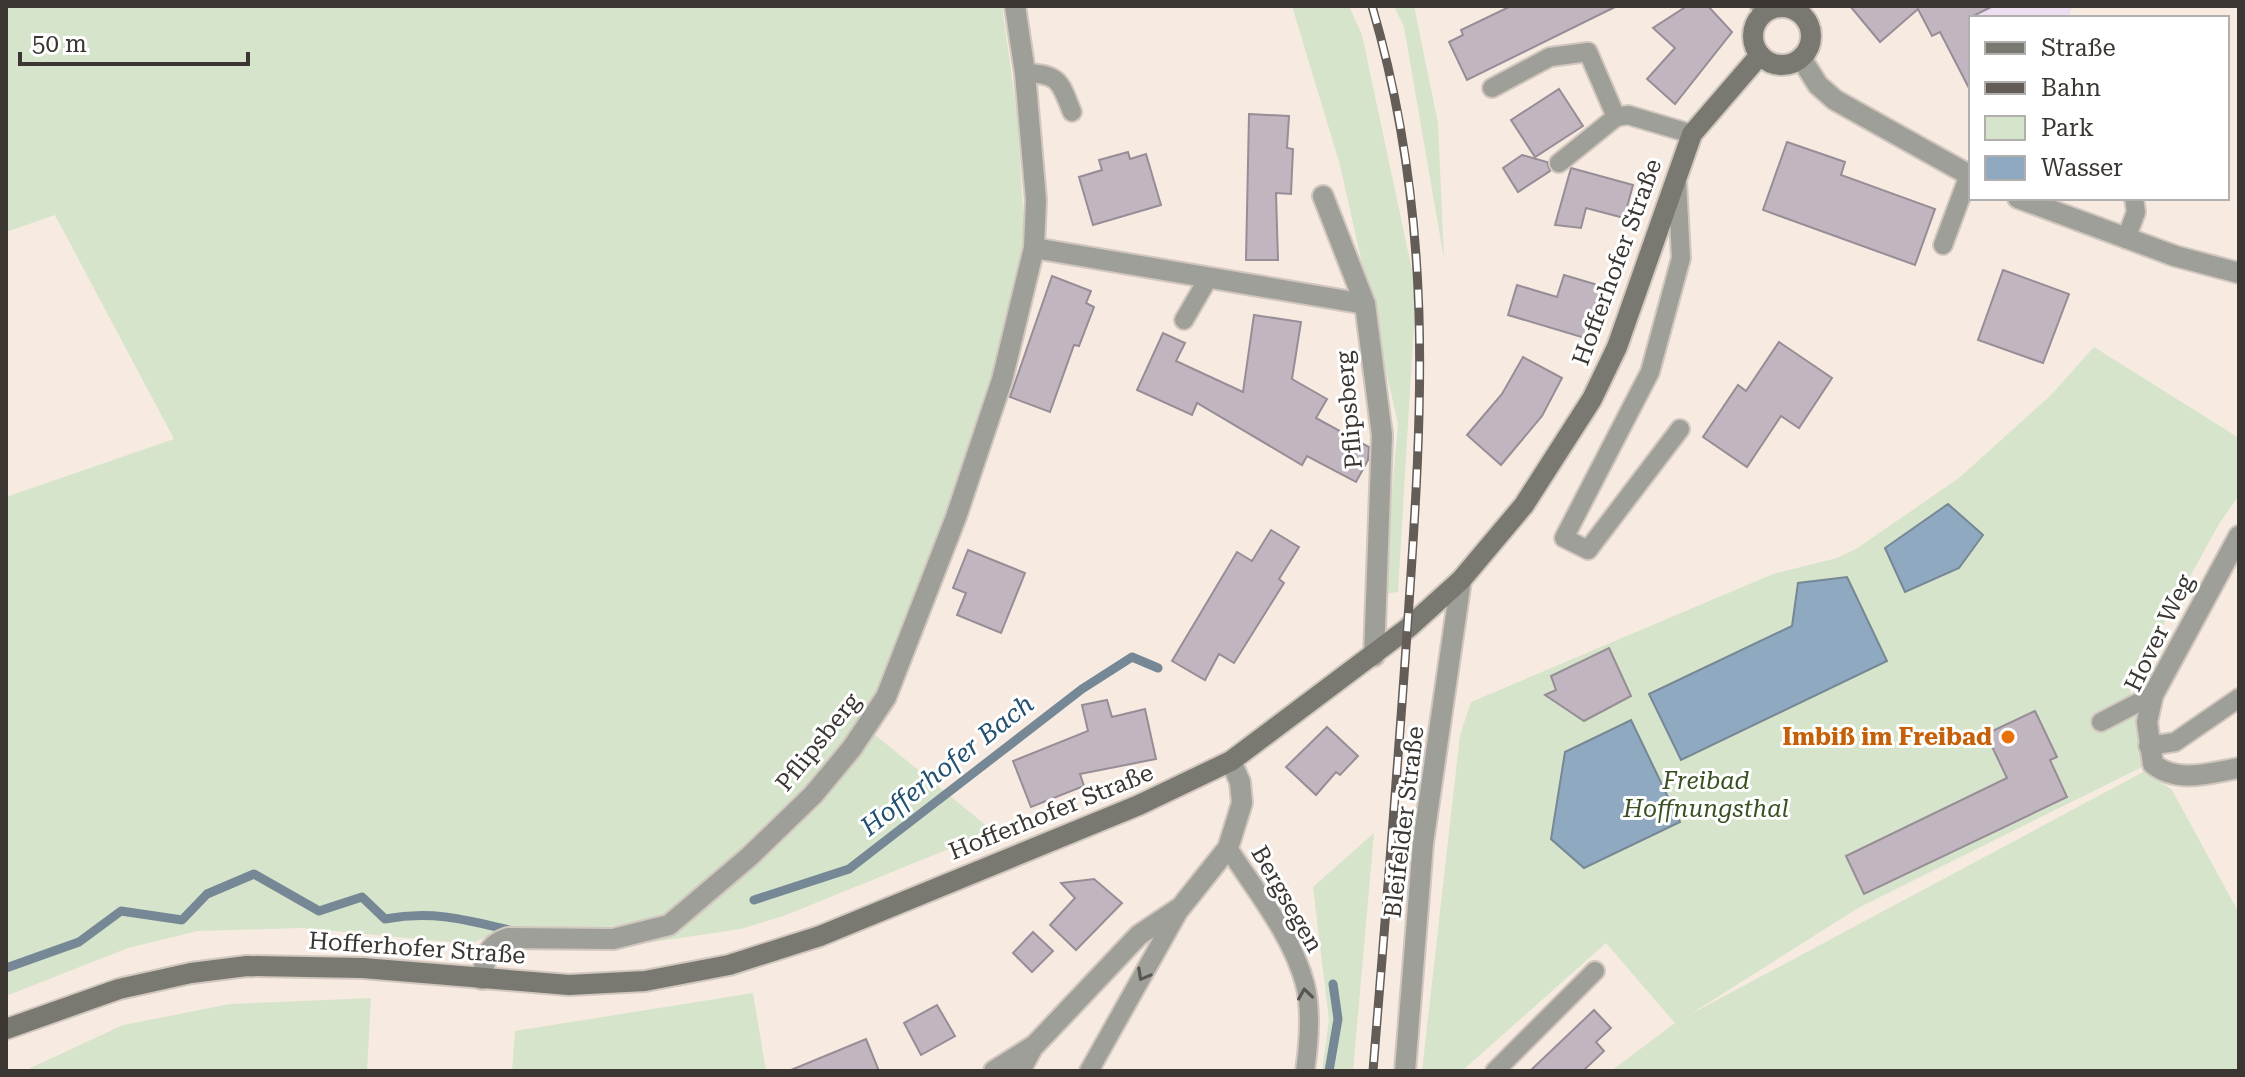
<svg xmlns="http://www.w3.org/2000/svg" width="2245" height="1077" font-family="'Roboto Serif',serif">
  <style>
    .commercial { fill: #edddf0 }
    .green { fill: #d5e4ca }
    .water { fill: #8faac0; stroke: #768795; stroke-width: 2 }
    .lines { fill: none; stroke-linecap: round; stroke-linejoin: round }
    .stream { stroke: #768795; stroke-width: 9 }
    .building { fill: #c1b6c0; stroke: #978d96; stroke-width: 2 }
    .lane-casing { stroke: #d1c7be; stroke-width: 22 }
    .street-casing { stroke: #d1c7be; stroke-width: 24 }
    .secondary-casing { stroke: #d1c7be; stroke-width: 24 }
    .lane { stroke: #9f9f99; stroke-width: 18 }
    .street { stroke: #9f9f99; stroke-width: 20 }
    .secondary { stroke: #797971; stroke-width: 20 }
    .rail-casing { stroke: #635c57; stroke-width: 9 }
    .rail { stroke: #fff; stroke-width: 6; stroke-dasharray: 18; stroke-linecap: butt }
    .oneway { stroke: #595651 }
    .food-dot { fill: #e8710a; stroke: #fff; stroke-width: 3 }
    .labels { text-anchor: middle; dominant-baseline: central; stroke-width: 6; stroke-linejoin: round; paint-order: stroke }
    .street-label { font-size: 24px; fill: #3b3632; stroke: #fff }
    .food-label { font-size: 24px; font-weight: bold; fill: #c56008; stroke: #fff; text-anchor: end }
    .park-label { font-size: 24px; font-style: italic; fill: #395023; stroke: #fff }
    .water-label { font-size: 26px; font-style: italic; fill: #225071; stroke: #fff }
  </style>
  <rect width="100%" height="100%" fill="#f7ebe1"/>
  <path class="commercial" d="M1957,6H2073L2068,18H1971Z"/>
  <g class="green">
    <path d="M6,6H1002L1017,114L1025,239L1006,346L888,680L821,776L669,915L651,920L596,929H506L470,944L303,928L198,931L128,948L6,996V497L174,439L55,215L6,232Z"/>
    <path d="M1292,6H1349L1362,35L1416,289L1398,592L1383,594L1398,424L1340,165Z"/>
    <path d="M1394,6H1414L1438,123L1444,259L1404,27Z"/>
    <path d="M2094,347L2239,438V495L2219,524L2129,687L2148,764L1858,908L1689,1015L2145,771L2172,790L2239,913V1071H1611L1675,1023L1606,943L1462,1071H1422L1460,735L1471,702L1773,574L1837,558L1856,549L1959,478L2051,395Z"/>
    <path d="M874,734L993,831L786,915L741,929L646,943L665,937L689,921L829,790Z"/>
    <path d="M1374,833L1353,1071H1322L1329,1020L1313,887Z"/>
    <path d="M753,993L766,1071H512L515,1031Z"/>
    <path d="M371,998L367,1071H24L123,1025L230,1004Z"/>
  </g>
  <g class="water">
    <path d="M1948,504L1983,535L1959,568L1905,592L1885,548Z"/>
    <path d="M1847,577L1887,661L1681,760L1649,694L1792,626L1798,583Z"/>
    <path d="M1631,720L1680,822L1584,868L1551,839L1565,752Z"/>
  </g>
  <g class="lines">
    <g class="stream">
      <path d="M754,900L849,869L1082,689L1132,657L1158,668"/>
      <path d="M6,968L79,942L121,911L182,920L207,894L254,874L319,911L362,897L385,919C433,910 467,920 513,931"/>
      <path d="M1329,1071L1338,1019L1333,984"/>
    </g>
  </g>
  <g class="building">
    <path d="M1511,6H1617L1467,80L1449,42L1463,35L1461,30Z"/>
    <path d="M1687,6H1708L1732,32L1675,104L1647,79L1675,48L1653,28Z"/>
    <path d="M1850,6H1993L1971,17V92L1940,32L1932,36L1918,9L1880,42Z"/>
    <path d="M1559,89L1583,126L1535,157L1511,120Z"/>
    <path d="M1249,114L1289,116L1287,148L1293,149L1291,194L1276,193L1278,260H1246Z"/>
    <path d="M1787,142L1845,162L1841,175L1935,209L1915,265L1763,210Z"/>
    <path d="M1128,152L1130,159L1146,154L1161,205L1093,225L1079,177L1102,170L1099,160Z"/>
    <path d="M1522,155L1547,162L1550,171L1518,192L1503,168Z"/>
    <path d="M1571,168L1633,185L1624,218L1586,208L1581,228L1555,225Z"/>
    <path d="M2003,270L2069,294L2043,363L1978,340Z"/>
    <path d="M1564,275L1601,286L1585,338L1508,315L1517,285L1557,297Z"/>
    <path d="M1052,276L1091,291L1086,303L1094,307L1079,346L1074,345L1050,412L1010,397Z"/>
    <path d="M1254,315L1301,322L1292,379L1327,399L1316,418L1369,447L1368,460L1356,482L1307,456L1302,465L1197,403L1192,415L1137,390L1163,333L1185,343L1176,361L1243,392Z"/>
    <path d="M1779,342L1832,378L1799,428L1781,416L1747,467L1703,437L1738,385L1746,391Z"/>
    <path d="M1523,357L1562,378L1542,416L1501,465L1467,435L1502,394Z"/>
    <path d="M1271,530L1299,547L1279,579L1284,583L1234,663L1219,654L1205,680L1172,661L1237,552L1252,561Z"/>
    <path d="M968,550L1025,573L1001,633L957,615L966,593L953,588Z"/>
    <path d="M1609,648L1631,696L1584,721L1545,695L1556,690L1551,676Z"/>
    <path d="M1107,700L1112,717L1145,709L1156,759L1080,774L1084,786L1031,807L1013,761L1088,731L1082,705Z"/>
    <path d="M2035,711L2057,757L2050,760L2067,797L1864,894L1846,856L2007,778L1986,734Z"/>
    <path d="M1327,727L1358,756L1340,775L1336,772L1316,795L1286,767Z"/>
    <path d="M1094,879L1122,903L1076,950L1050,925L1075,898L1061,883Z"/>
    <path d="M1033,932L1053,951L1032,972L1013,953Z"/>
    <path d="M937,1005L955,1036L921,1055L904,1023Z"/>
    <path d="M1594,1010L1611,1028L1596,1042L1604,1051L1583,1071H1530Z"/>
    <path d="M866,1039L879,1071H791V1070Z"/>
  </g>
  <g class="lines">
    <defs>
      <g id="lane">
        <path d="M1025,73C1060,74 1060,82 1072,112"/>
        <path d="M1492,88L1550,57L1588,52L1616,117L1628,115L1692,134"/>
        <path d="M1559,163L1616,117"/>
        <path d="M1677,181L1681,258L1650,372L1564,538L1588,550L1680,429"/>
        <path d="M2126,239L2136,212L2134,198"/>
        <path d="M1943,245L1969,175"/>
        <path d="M1184,320L1209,277"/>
        <path d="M2101,722L2153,695"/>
        <path d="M2148,746L2175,742L2239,698"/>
        <path d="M1228,848C1255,890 1292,935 1305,984C1312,1011 1309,1043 1305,1071"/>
        <path d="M1021,1071L1035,1045"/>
        <path d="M1089,1071L1181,907"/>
        <path d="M1495,1071L1595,971"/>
      </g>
      <g id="street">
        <path d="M1761,6L1764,12"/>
        <path d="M1801,58L1818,85L1835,100L1971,176"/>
        <path d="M1323,196L1365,304L1382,435L1374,656"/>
        <path d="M2018,198L2175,256L2239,273"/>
        <path d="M1034,248L1365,304"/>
        <path d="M2239,536L2153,695L2147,722L2153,764C2178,784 2209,773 2239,768"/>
        <path d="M482,979C485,959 486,945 508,938L613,939L669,925L750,856L813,795L852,748L886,697L956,517L1002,380L1034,248L1036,200L1025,73L1015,6"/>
        <path d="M994,1071L1035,1045L1139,935L1181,907L1228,848L1242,803L1240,782L1231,761"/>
        <path d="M1405,1071L1423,843L1461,580"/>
      </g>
      <g id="secondary">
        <circle cx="1782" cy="36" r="29"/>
        <path d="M6,1029L119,989L191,973L247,966L363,968L569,985L645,981L729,965L820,936L1139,805L1231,761L1408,628L1461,580L1524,505L1592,399L1617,347L1692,134L1760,55"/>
      </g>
    </defs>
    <use href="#lane" class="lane-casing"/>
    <use href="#street" class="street-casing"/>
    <use href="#secondary" class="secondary-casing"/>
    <use href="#lane" class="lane"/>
    <use href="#street" class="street"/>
    <use href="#secondary" class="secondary"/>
    <defs>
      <path id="rail" d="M1372,6C1434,218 1423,403 1408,618C1398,769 1385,920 1373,1071"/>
    </defs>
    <use href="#rail" class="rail-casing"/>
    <use href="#rail" class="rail"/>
  </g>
  <defs><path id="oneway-chevron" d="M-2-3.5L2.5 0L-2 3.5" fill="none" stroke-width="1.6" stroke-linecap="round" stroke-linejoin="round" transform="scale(2)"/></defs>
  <g class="oneway">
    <use href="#oneway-chevron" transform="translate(1143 975) rotate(119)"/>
    <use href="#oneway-chevron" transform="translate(1305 994) rotate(-98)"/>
  </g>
  <circle class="food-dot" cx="2008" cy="737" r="8"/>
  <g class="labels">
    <g class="street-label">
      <text transform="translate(1617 262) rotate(-70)">Hofferhofer Straße</text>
      <text transform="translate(1349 410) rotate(-95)">Pflipsberg</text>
      <text transform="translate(2159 633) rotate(-64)">Hover Weg</text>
      <text transform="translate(818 742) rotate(-51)">Pflipsberg</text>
      <text transform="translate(1051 812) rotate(-22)">Hofferhofer Straße</text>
      <text transform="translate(1404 822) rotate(-83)">Bleifelder Straße</text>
      <text transform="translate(1287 899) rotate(60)">Bergsegen</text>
      <text transform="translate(417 948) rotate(4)">Hofferhofer Straße</text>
    </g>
    <g class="food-label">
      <text x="1992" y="737">Imbiß im Freibad</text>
    </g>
    <g class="park-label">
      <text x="1706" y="781">Freibad<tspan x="1706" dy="28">Hoffnungsthal</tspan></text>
    </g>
    <g class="water-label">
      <text transform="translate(947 765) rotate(-38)">Hofferhofer Bach</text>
    </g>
  </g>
  <rect width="2245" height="1077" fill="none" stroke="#3b3632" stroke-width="16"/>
  <rect x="1969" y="16" width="260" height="184" fill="#ffffff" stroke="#b1afad" stroke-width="2"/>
  <rect x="1985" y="42" width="40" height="12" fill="#797971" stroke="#b1afad" stroke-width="2"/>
  <text x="2041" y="56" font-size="24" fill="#3b3632">Straße</text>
  <rect x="1985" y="82" width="40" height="12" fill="#635c57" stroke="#b1afad" stroke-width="2"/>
  <text x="2041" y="96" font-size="24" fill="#3b3632">Bahn</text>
  <rect x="1985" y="116" width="40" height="24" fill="#d5e4ca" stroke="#b1afad" stroke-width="2"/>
  <text x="2041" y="136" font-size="24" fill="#3b3632">Park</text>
  <rect x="1985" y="156" width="40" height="24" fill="#8faac0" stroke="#b1afad" stroke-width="2"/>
  <text x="2041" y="176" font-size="24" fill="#3b3632">Wasser</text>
  <path d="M20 52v12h228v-12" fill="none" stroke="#3b3632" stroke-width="4"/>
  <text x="32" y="52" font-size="24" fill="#3b3632" stroke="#ffffff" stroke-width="6" paint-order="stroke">50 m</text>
</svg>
